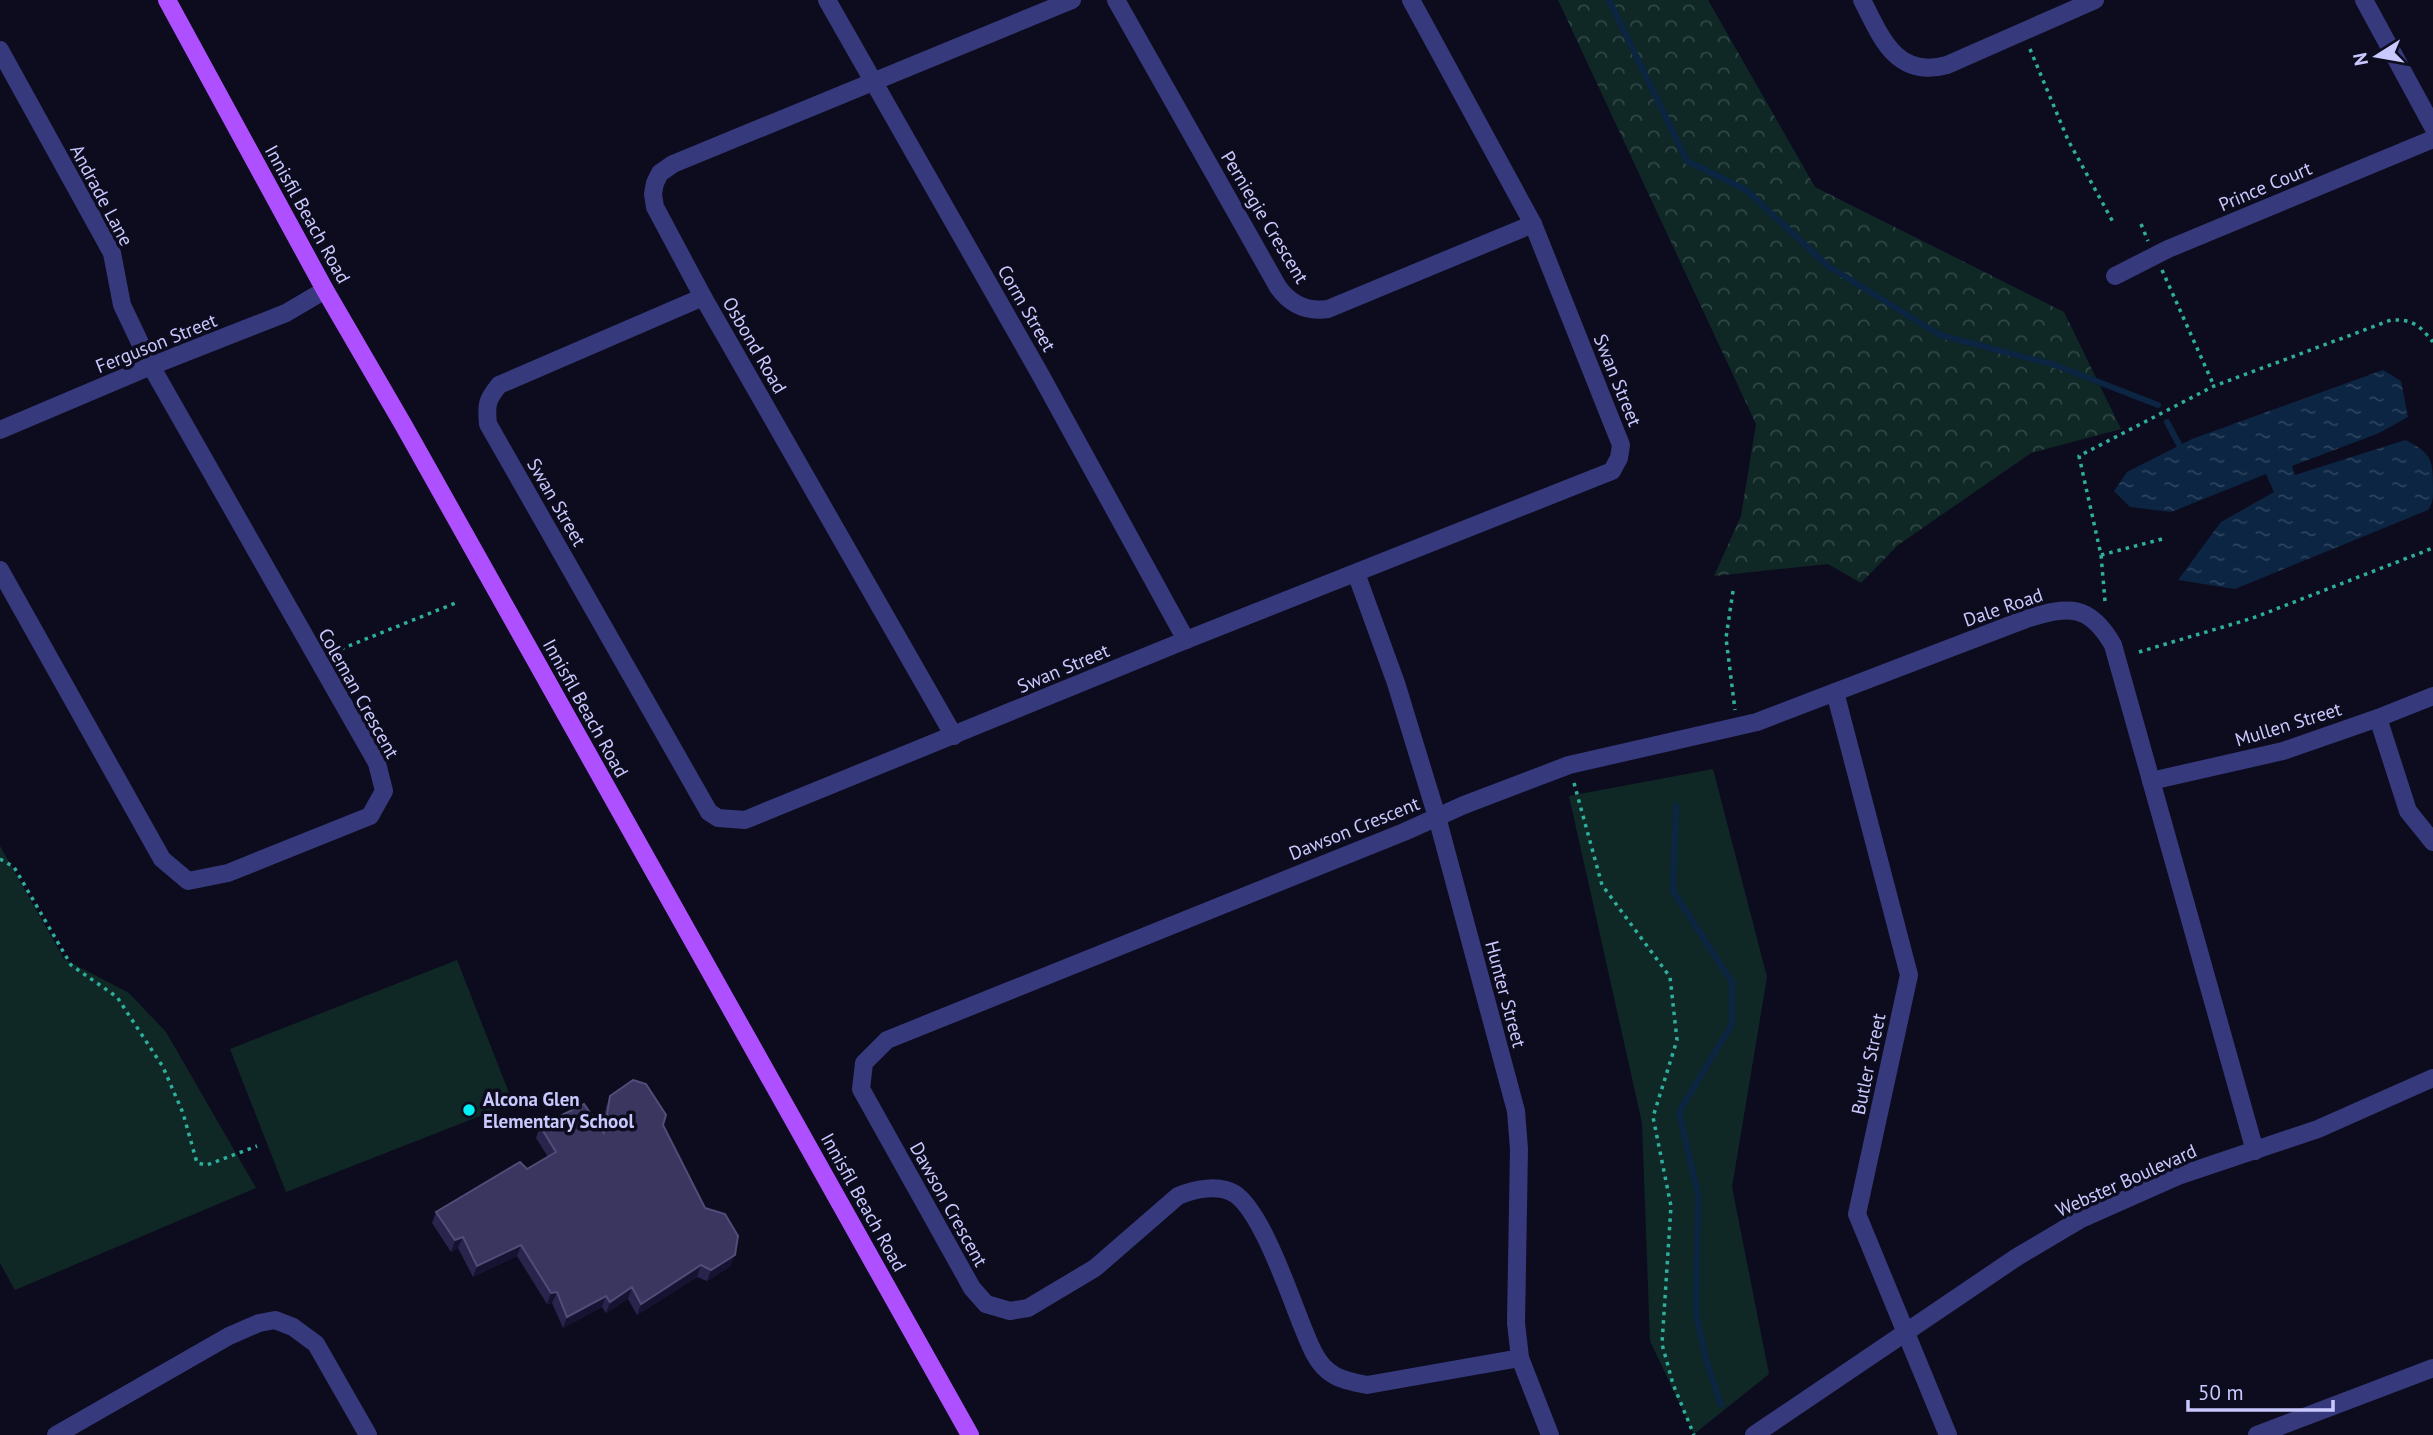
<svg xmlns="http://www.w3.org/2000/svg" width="2433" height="1435" font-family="'PT Sans',sans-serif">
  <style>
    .forest { fill: url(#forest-crowns) }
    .park { fill: #0f2825 }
    .water { fill: url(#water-ripples) }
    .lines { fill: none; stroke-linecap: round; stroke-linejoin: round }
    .stream { stroke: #0b2542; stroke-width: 6 }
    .path { stroke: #2daf9c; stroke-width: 3.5; stroke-dasharray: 3.5 5; stroke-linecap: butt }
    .minor { stroke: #363a7d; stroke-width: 18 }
    .major { stroke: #ae50ff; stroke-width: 18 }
    .wall { fill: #28244c }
    .shaded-wall { fill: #161332 }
    .building { fill: #3a3660; stroke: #504d79; stroke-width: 2 }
    .poi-dot { fill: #00f1f4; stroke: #0d0c1e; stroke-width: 2.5 }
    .labels { text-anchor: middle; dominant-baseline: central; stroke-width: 7; stroke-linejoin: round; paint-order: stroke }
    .street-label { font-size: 19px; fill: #cac9ff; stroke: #0d0c1e }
    .poi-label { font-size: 19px; font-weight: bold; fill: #cac9ff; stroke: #0d0c1e; text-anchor: start }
  </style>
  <defs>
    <pattern id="forest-crowns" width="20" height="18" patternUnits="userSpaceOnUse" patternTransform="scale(1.75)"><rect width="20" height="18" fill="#0f2825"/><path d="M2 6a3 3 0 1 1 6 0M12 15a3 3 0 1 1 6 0" fill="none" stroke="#314646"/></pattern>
    <pattern id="water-ripples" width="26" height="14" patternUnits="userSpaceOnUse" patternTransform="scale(1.75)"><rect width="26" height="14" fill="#0b2542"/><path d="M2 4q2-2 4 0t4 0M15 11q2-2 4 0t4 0" fill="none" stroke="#2d435e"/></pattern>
  </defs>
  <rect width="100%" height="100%" fill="#0d0c1e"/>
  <path class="forest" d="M1558,0H1708L1815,187L2064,312L2121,429L2031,453L1898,545L1861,583L1828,564L1714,576L1741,516L1756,424Z"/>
  <g class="park">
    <path d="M1713,769L1767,977L1732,1187L1769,1374L1694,1434L1650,1341L1642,1123L1569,796Z"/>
    <path d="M0,846L64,959L129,993L166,1032L256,1188L15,1290L0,1263Z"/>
    <path d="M457,960L513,1103L286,1192L230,1049Z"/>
  </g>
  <path class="water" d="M2383,370L2401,381L2408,417L2379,433L2292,466L2295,475L2405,440C2432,453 2433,460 2433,489C2433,498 2433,503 2428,510L2235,589L2178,580L2221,522L2274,492L2266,474L2171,512L2130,507L2114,491L2127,472L2192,439Z"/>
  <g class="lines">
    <g class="stream">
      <path d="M1609,0L1687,161L1746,190L1828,266L1940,335L2055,365L2158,405"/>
      <path d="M2167,422L2183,452"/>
      <path d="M1676,806L1673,891L1732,982V1024L1679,1112L1698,1194L1696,1313L1706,1359L1721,1405"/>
    </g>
    <g class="path">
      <path d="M2030,49L2068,140L2113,222"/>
      <path d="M2141,224L2148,241"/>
      <path d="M2162,270L2214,386"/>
      <path d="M2101,555L2166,538"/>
      <path d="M1733,591L1726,638L1735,710"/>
      <path d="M2105,601L2101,555L2079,456L2214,386L2391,320C2413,319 2420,326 2433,342"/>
      <path d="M341,649L458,602"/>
      <path d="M2139,652L2253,618L2433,548"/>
      <path d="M1574,783L1602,885L1670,977L1677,1040L1653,1117L1671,1206L1662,1344L1673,1384L1694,1435"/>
      <path d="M0,859L14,867L71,965L117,997L163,1067L183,1113L197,1163L207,1165L257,1146"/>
    </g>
    <g class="minor">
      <path d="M827,0L1040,374L1186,640"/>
      <path d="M1116,0L1278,287C1290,304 1307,312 1328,309L1533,224"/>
      <path d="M1862,0C1881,37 1896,79 1947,65L2095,0"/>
      <path d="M2364,0L2433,127"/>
      <path d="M0,50L112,253L122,305L151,366L377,763L384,791L370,816L228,873L188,881L162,859L0,570"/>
      <path d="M2115,276L2168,249L2433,139"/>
      <path d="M703,297L499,385C487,400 486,404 488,424L709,812L718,818L745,820L1186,640L1612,471L1619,458L1621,445L1533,224L1411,0"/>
      <path d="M0,430L151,366L286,313L325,290"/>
      <path d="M1356,573L1396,683L1437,817L1516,1111L1519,1149L1516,1323L1520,1358L1550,1435"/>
      <path d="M1835,692L1909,975L1857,1214L1948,1435"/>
      <path d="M2378,718L2408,811L2433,842"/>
      <path d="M954,736L703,297L655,207L653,194L655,183L660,173L673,164L1072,0"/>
      <path d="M2151,781L2283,751L2378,718L2433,696"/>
      <path d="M1520,1358L1367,1385C1353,1382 1338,1380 1327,1370C1315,1360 1309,1342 1303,1328C1290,1296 1262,1212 1235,1194C1219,1184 1194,1189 1178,1196L1095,1268L1028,1308L1010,1311L986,1304L972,1288L861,1089L864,1063L887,1040L1404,832L1464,805L1569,765L1757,722L2026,619C2068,606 2089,603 2113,645L2255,1151"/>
      <path d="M56,1435L229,1336L259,1323L275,1320L293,1327L316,1344L368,1435"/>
      <path d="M1754,1435L2017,1257L2081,1219L2178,1176L2318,1129L2433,1078"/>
      <path d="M2257,1435L2433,1368"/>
    </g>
    <path class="major" d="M167,0L325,290L404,426L970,1435"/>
  </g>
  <path class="wall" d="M610,1096L663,1125L731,1266L707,1281L697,1277L637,1315L628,1299L606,1313L602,1307L563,1328L552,1303L547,1304L517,1256L473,1277L458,1248L451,1252L432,1223L436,1212L527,1169L548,1157L536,1138L540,1126L602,1131L606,1107Z"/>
  <g class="shaded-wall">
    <path d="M463,1237L458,1248L451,1252L455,1240Z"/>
    <path d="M521,1245L517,1256L473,1277L477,1266Z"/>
    <path d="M735,1255L731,1266L707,1281L711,1270Z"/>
    <path d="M701,1265L697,1277L637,1315L641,1304Z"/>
    <path d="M632,1287L628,1299L606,1313L610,1302Z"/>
    <path d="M557,1292L552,1303L547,1304L551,1293Z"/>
    <path d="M606,1296L602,1307L563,1328L567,1317Z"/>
  </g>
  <path class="building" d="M633,1080L646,1084L666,1115L663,1125L705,1208L725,1214L738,1236L735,1255L711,1270L701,1265L641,1304L632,1287L610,1302L606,1296L567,1317L557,1292L551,1293L521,1245L477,1266L463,1237L455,1240L436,1212L520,1162L527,1169L556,1152L540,1126L584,1104L604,1133L610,1096Z"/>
  <circle class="poi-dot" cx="469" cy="1110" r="7"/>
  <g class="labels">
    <g class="street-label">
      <text transform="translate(2265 186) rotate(-23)">Prince Court</text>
      <text transform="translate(102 195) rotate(62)">Andrade Lane</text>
      <text transform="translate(308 214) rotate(61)">Innisfil Beach Road</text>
      <text transform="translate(1265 217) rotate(59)">Perniegie Crescent</text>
      <text transform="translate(1027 308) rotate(60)">Corm Street</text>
      <text transform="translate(156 343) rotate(-22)">Ferguson Street</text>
      <text transform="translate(755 345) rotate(60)">Osbond Road</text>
      <text transform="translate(1618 380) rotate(68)">Swan Street</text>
      <text transform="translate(557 502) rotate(60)">Swan Street</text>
      <text transform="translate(2003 607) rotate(-19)">Dale Road</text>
      <text transform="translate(1063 668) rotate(-23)">Swan Street</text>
      <text transform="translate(359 693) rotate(61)">Coleman Crescent</text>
      <text transform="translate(586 708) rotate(61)">Innisfil Beach Road</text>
      <text transform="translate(2288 724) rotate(-17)">Mullen Street</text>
      <text transform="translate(1354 828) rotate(-22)">Dawson Crescent</text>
      <text transform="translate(1506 994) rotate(75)">Hunter Street</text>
      <text transform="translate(1868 1064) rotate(-78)">Butler Street</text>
      <text transform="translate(2126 1180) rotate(-24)">Webster Boulevard</text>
      <text transform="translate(864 1202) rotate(61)">Innisfil Beach Road</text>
      <text transform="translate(949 1204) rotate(61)">Dawson Crescent</text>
    </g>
    <g class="poi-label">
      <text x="483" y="1099">Alcona Glen<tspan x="483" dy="22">Elementary School</tspan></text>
    </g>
  </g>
  <g transform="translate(2377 56) rotate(259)" stroke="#0d0c1e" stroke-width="5" paint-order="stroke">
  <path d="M0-5L12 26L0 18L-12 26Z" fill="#cac9ff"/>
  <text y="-10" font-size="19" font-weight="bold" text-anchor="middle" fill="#cac9ff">N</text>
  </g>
  <path d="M2188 1400v10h145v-10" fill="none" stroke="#cac9ff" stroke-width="3.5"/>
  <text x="2198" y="1400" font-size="21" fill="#cac9ff" stroke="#0d0c1e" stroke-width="5" paint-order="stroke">50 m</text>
</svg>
